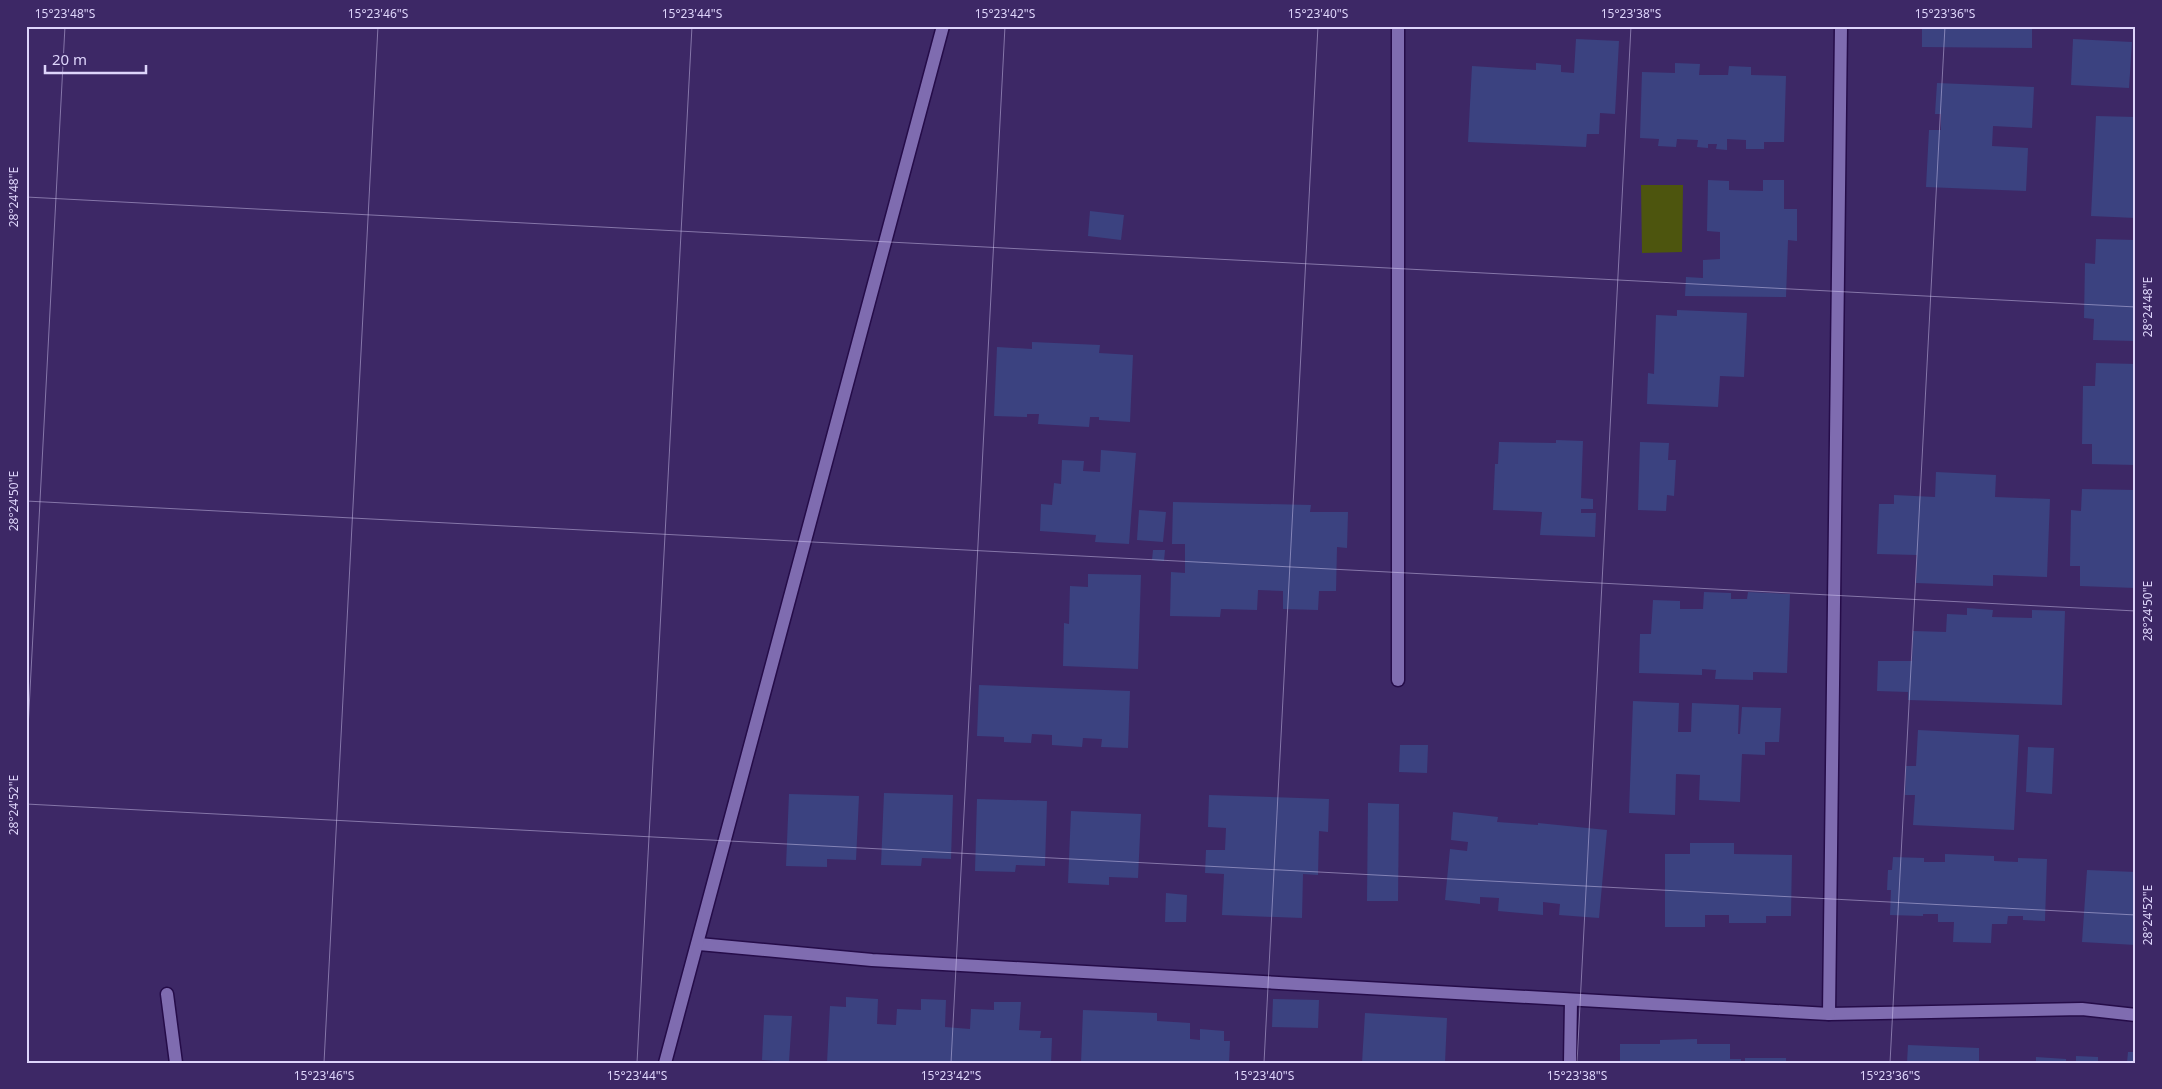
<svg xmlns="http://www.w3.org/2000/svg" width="2162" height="1089" font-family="'Noto Sans',sans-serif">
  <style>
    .water { fill: #4d550e }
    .building { fill: #3b4280 }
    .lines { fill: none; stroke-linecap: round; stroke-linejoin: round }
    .street-casing { stroke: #250c49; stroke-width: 15 }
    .street { stroke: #7f6cb0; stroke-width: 12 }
    .ticks { fill: none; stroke: #ded5fb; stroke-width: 1; stroke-opacity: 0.45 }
    .neatline { fill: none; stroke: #ded5fb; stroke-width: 2 }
    .ticks-label { font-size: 12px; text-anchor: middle; fill: #ded5fb }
  </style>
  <rect width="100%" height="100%" fill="#3d2866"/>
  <path class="water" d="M1641,185H1683L1682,252L1642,253Z"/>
  <g class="building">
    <path d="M1922,26H2032V48L1922,47Z"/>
    <path d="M1576,39L1619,41L1615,114L1600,113L1599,134H1587L1586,147L1468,142L1472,66L1536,70V63L1561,65V72L1574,73Z"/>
    <path d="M2073,39L2132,42L2129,88L2071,85Z"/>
    <path d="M1675,63L1700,64L1699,75H1728L1729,66L1751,67V75L1786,76L1784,142H1764V149H1746V140L1727,139V150L1716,149L1717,144H1708V148L1697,147L1698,140L1677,139L1676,147L1658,146L1659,139L1640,138L1642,72L1675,73Z"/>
    <path d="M1937,83L2034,87L2032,128L1993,126L1992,146L2028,148L2026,191L1926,187L1929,130H1941V114H1935Z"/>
    <path d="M2096,116L2136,117V218L2091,216Z"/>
    <path d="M1708,180L1729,181V190L1763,191V180H1784V209H1797V241L1788,240L1786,297L1685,296L1686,277L1703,278V260L1720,259V232L1707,231Z"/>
    <path d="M1090,211L1124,215L1121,240L1088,236Z"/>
    <path d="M2096,239L2136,240V341L2093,340L2094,319L2084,318L2085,263L2095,264Z"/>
    <path d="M1677,310L1747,313L1744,377L1720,376L1718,407L1647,404L1648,373L1654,374L1656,315L1677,316Z"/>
    <path d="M1032,342L1100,345L1099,353L1133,355L1130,422L1099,420V417H1090L1089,427L1038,424L1039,414H1027V417L994,416L997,347L1032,349Z"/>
    <path d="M2096,363L2136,364V465L2092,464V444H2082L2083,386H2095Z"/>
    <path d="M1556,440L1583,441L1581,498L1593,499V509H1581V513H1596L1595,537L1540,535L1542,512L1493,510L1495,464H1498L1499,442L1556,443Z"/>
    <path d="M1640,442L1669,443L1668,460H1676L1674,496L1667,495L1666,511L1638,510Z"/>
    <path d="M1101,450L1136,453L1129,544L1095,542L1096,535L1040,531L1041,504L1052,505L1054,483L1061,484L1062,460L1084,461L1083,471L1100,472Z"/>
    <path d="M1936,472L1996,475L1995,497L2050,499L2047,577L1993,575V586L1916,583L1917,555L1877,554L1879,504H1894V495L1935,497Z"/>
    <path d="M2082,489L2136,490V588L2080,586V566H2070L2071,510L2081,511Z"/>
    <path d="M1173,502L1311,505L1310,512H1348L1347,548L1337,547L1336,591H1319L1318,610L1283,609V591L1258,590L1257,610L1221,609L1220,617L1170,616L1171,572L1185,573V544H1172Z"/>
    <path d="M1139,510L1166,512L1163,542L1137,540Z"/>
    <path d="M1153,550H1165L1164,561L1152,560Z"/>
    <path d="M1088,574L1141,575L1138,669L1063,666L1064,623L1069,624L1070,586L1088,587Z"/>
    <path d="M1704,592L1731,593V599H1747L1748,592L1790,594L1787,673L1753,672V680L1715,679L1716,670L1702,669V675L1639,673L1640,634H1651L1653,600L1680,601V609H1703Z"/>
    <path d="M1967,608L1993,610L1992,617L2032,618V610L2065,611L2062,705L1908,700V692L1877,691L1878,661H1912L1913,631L1946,632L1947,614L1967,615Z"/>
    <path d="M979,685L1130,691L1128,748L1101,747L1102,739L1083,738L1082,747L1052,745V735L1032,734L1031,743L1004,742V737L977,736Z"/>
    <path d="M1633,701L1679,703L1678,732H1691L1692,703L1739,705L1738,734H1740L1742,707L1781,708L1779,742H1765V755L1742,754L1740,802L1699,800L1700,775L1676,774L1675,815L1629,813Z"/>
    <path d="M1918,730L2019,735L2014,830L1913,825L1915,795H1905L1906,766H1916Z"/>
    <path d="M1400,745H1428L1427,773L1399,772Z"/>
    <path d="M2028,747L2054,748L2052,794L2026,792Z"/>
    <path d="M884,793L953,795L951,859L922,858L921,866L881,865Z"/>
    <path d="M789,794L859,796L856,860L827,859V867L786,866Z"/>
    <path d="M1209,795L1329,799L1328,832L1319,831L1318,875L1303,874L1302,918L1222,915L1224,874L1205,873L1206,850H1225L1226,828L1208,827Z"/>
    <path d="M977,799L1047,801L1045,866L1016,865L1015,872L975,871Z"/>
    <path d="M1368,803L1399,804L1398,901H1367Z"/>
    <path d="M1071,811L1141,814L1138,878L1109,877V885L1068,883Z"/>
    <path d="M1453,812L1498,817L1497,822L1538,825V823L1607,830L1599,918L1559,915L1560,904L1543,902V915L1498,911L1499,898L1480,897V904L1445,900L1450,849L1467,851L1468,842L1451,840Z"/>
    <path d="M1690,843H1734V854L1792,855L1791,916H1766V923H1729V915H1705V927H1665V854H1690Z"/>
    <path d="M1945,854L1994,856V861L2018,862V858L2047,859L2045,921L2023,920V916H2008L2007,924H1992L1991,943L1953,942L1954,922H1938V914H1923V916L1890,915L1891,890H1887L1888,870H1892L1893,857L1924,858V862H1945Z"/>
    <path d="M2087,870L2136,872V945L2082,942Z"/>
    <path d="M1166,893L1187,895L1186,922H1165Z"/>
    <path d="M846,997L878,999L877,1024L896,1025L897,1009L921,1010V999L946,1000L945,1027L970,1029L971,1009L994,1010V1002H1021L1019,1030L1041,1031L1040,1038H1052L1051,1063H827L830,1006L846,1007Z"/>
    <path d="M1273,999L1319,1000L1318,1028L1272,1027Z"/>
    <path d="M1083,1010L1157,1013V1021L1190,1023V1039L1200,1040V1029L1224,1031V1041H1230L1229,1063H1081Z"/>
    <path d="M1365,1013L1447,1018L1445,1063H1362Z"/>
    <path d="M764,1015L792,1016L789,1062L762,1060Z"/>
    <path d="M1697,1039V1044H1730V1059H1741V1063H1620V1044H1660V1040Z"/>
    <path d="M1908,1045L1979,1048V1063H1907Z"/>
    <path d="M2128,1052H2136V1063H2127Z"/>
    <path d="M2076,1056L2098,1057V1063H2076Z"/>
    <path d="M2036,1057L2066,1059V1063H2036Z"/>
    <rect x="1745" y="1058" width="41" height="5"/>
  </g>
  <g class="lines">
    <defs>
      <g id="street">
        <path d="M1398,680V26"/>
        <path d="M699,944L872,960L1829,1014L2082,1009L2136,1015"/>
        <path d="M167,994L176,1063"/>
        <path d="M1829,1014L1841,26"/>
        <path d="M665,1063L943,26"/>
        <path d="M1570,1063L1571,1000"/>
      </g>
    </defs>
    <use href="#street" class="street-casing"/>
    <use href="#street" class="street"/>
  </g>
  <path class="ticks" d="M26,197L2136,307M26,501L2136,611M26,767L65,26M26,804L2136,915M324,1063L378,26M637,1063L692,26M951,1063L1005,26M1264,1063L1318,26M1577,1063L1631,26M1890,1063L1945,26"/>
  <rect width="2162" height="1089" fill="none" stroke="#3d2866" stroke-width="55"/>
  <path d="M45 65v8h101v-8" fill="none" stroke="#ded5fb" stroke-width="2.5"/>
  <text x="52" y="65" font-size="15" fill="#ded5fb" stroke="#3d2866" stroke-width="4" paint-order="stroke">20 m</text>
  <rect x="28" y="28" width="2106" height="1034" class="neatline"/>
  <g class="ticks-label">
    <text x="65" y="18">15°23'48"S</text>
    <text x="378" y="18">15°23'46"S</text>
    <text x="692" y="18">15°23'44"S</text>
    <text x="1005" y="18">15°23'42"S</text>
    <text x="1318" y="18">15°23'40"S</text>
    <text x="1631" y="18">15°23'38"S</text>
    <text x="1945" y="18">15°23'36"S</text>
    <text transform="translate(14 197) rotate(-90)" y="4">28°24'48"E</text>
    <text transform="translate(2148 307) rotate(-90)" y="4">28°24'48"E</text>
    <text transform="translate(14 501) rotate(-90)" y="4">28°24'50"E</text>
    <text transform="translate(2148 611) rotate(-90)" y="4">28°24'50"E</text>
    <text transform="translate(14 805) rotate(-90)" y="4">28°24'52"E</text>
    <text transform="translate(2148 915) rotate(-90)" y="4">28°24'52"E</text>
    <text x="324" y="1080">15°23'46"S</text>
    <text x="637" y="1080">15°23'44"S</text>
    <text x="951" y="1080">15°23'42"S</text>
    <text x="1264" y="1080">15°23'40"S</text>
    <text x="1577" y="1080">15°23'38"S</text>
    <text x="1890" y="1080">15°23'36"S</text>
  </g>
</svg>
